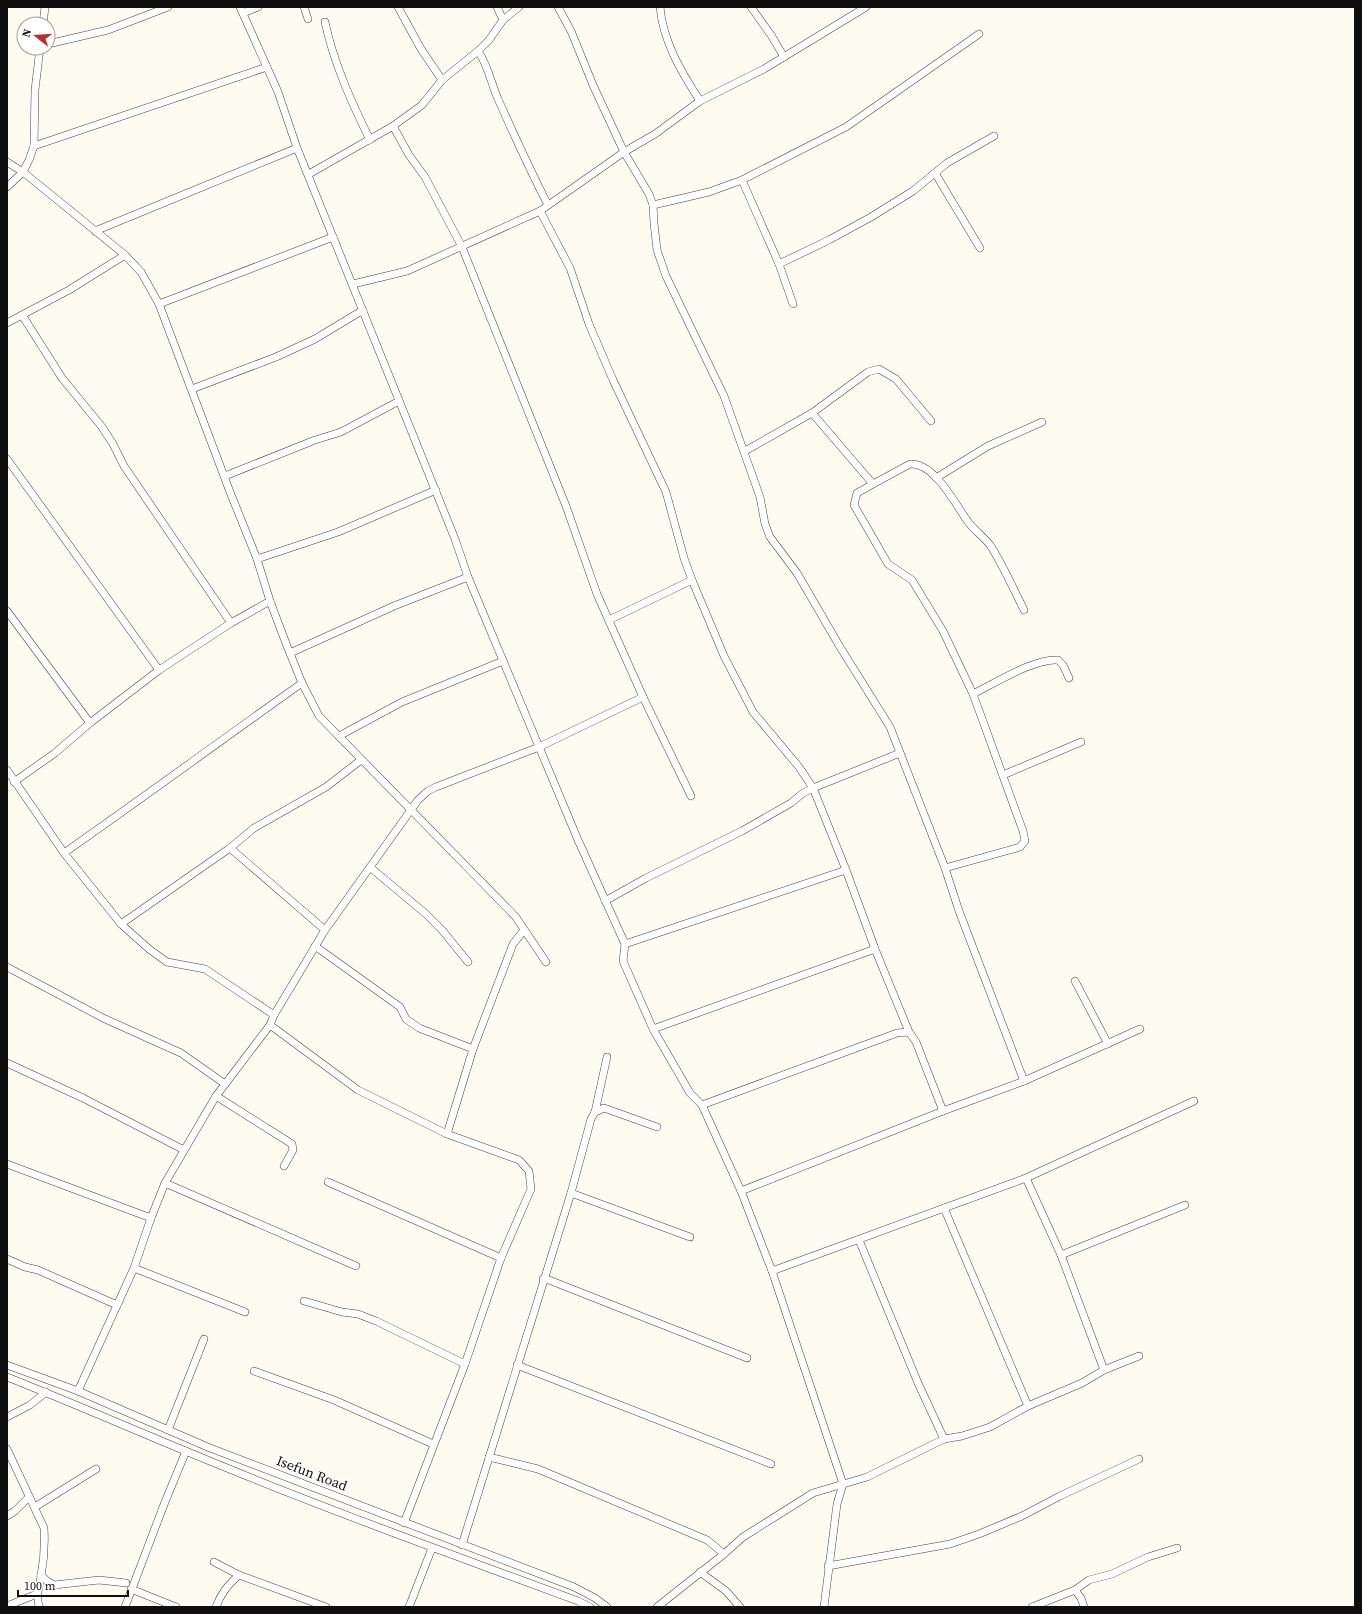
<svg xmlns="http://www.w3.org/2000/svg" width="1362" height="1614" font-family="'Source Serif 4',serif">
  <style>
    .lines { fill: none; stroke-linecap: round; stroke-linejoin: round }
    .minor-casing { stroke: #424242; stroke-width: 8 }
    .minor { stroke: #fff; stroke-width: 7 }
    .labels { text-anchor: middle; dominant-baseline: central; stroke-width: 4; stroke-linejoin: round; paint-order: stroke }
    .street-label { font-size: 14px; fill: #0f0f0f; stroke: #fff }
  </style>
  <rect width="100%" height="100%" fill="#fefcf1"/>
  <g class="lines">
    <defs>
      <g id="minor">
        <path d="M240,7L278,92L297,148L455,539L468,577L578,840L625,944L623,961L653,1029L690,1093L702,1105L741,1191L772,1271L843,1484L837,1504L824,1607"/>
        <path d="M304,7L308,19"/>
        <path d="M398,7L421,49L442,80L478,51"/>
        <path d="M497,7L503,20"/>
        <path d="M519,7L503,20L489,40L478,51C488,65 491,83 498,99C514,135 530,170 548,205"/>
        <path d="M558,7L571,31L593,85L624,152L649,194L653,205L654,223L657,250L666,276L724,396L760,497L765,524L770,537L797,573L840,647L890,727L945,868L959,911L1024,1081"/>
        <path d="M660,7C663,42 682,73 700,101"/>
        <path d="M751,7L771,35L784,57"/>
        <path d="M243,13L258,7"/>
        <path d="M325,22C334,64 351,101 370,140"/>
        <path d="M43,24L45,7"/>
        <path d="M48,44L108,30L168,7"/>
        <path d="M393,126L409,155L425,177L462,247L566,506L597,594L643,697L691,796"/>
        <path d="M34,146L267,67"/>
        <path d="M7,162L23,172L125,255L141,272L159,304L230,492L257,559L270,601L287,646L302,683L319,716L515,916L546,962"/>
        <path d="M935,173L980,248"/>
        <path d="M309,174L393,126L422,105L442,80"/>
        <path d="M742,180L779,264L793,304"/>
        <path d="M7,187L23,172L29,160L34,146L35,90L40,48"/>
        <path d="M653,205L709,192L742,180L846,127L979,34"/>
        <path d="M540,211L570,268L589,324L613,380L666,492L684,558L692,580L609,620"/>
        <path d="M95,231L297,148"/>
        <path d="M779,264L829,240L871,217L913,191L947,163L994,136"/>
        <path d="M353,284L407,271L540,211L624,152L655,134L700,101L764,69L866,7"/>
        <path d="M159,304L333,237"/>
        <path d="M22,315L62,378L102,427L113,444L124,466L231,623"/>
        <path d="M7,323L69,290L125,255"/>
        <path d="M192,389L276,357L315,339L363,310"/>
        <path d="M812,413L873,484L857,493L854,505L888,564L912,580L943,631L973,694L1023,831L1025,841L1020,847L945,868"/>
        <path d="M745,451L812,413L868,372L879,369L896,379L931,421"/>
        <path d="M7,459L159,670"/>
        <path d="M225,476L315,440L341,432L399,401"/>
        <path d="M936,478L988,446L1042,422"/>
        <path d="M873,484L910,464C935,462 956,506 969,523C975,531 984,537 990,545C1002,563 1014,590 1024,610"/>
        <path d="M257,559L338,532L436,490"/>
        <path d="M692,580L724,656L753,712L799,767L813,788L846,870L875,949L909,1032"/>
        <path d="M7,611L90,723"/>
        <path d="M290,653L394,606L468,577"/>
        <path d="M973,694C995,683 1035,658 1058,660L1063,665L1069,678"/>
        <path d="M339,736L402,702L503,661"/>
        <path d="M7,770L64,853L121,924L149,949L167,962L205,969L274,1015"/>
        <path d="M1003,775L1081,742"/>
        <path d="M14,782L55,753L90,723L159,670L231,623L270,601"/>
        <path d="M230,848L325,930"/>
        <path d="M64,853C144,797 223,739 302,683"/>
        <path d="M371,868L426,914L442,930L468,962"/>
        <path d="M605,901L646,878L742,831L791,803L803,793L813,788L900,753"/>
        <path d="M121,924L230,848L254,828L326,787L361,760"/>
        <path d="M625,944L846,870"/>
        <path d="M315,946L400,1007L406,1019L419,1028L473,1049"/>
        <path d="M7,967L103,1018L181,1053L225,1084"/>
        <path d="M1075,981L1108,1044"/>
        <path d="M270,1025L358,1090L447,1134L519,1160L529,1171L531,1189L501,1258L465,1364L404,1523"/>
        <path d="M653,1029L875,949"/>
        <path d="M7,1063L83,1098L184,1150"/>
        <path d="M216,1096L292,1144L293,1150L284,1166"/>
        <path d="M702,1105L897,1033L909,1032L916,1042L943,1111"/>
        <path d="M595,1112L604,1108L657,1127"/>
        <path d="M447,1134L473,1049L513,944L524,930"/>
        <path d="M7,1164L151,1218"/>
        <path d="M1026,1178L1061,1255L1104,1370"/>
        <path d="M328,1182L501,1258"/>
        <path d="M165,1183L356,1266"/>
        <path d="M741,1191L943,1111L1024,1081L1140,1029"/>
        <path d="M571,1193L690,1237"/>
        <path d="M944,1208L1028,1406"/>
        <path d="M859,1240L918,1383L944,1439"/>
        <path d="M1061,1255L1185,1205"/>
        <path d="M7,1259L25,1267L38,1270L117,1305"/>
        <path d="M134,1268L245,1312"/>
        <path d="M772,1271L1026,1178L1194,1101"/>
        <path d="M543,1279L549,1280L747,1358"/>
        <path d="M304,1301L342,1312L358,1314L376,1321L465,1364"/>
        <path d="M7,1365L78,1391L210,1448L574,1587L595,1598L607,1607"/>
        <path d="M517,1365L771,1464"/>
        <path d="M254,1371L334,1400L433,1444"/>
        <path d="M7,1377C83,1407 157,1440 232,1470C346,1517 462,1558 578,1601L590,1607"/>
        <path d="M78,1391L134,1268L151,1218L165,1183L216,1096L270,1025L274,1015L325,930L418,800L428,791L436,787L539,747L643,697"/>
        <path d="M7,1417L30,1405L46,1392"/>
        <path d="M168,1430L204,1339"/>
        <path d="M7,1449L44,1528C45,1544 44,1560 41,1576C39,1590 36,1592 39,1607"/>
        <path d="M489,1457L538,1469L707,1540L724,1554"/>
        <path d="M35,1507L96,1469"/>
        <path d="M7,1516L15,1511L29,1497"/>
        <path d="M462,1545L571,1193L591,1119L595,1112L607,1057"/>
        <path d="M214,1562L239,1575L326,1607"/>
        <path d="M828,1566L950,1544L979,1534L1022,1516L1060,1496L1139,1459"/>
        <path d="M700,1572L726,1591L740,1607"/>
        <path d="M41,1575L47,1581L54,1585L99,1580L126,1583"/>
        <path d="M131,1589L176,1607"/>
        <path d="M1075,1590L1081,1598L1084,1607"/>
        <path d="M7,1606L37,1594"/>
        <path d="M125,1607L165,1502L186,1451"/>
        <path d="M216,1607C221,1593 228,1585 239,1575"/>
        <path d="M409,1607L432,1548"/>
        <path d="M657,1607L724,1554L743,1537L813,1493L867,1477L944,1439L962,1436L990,1427L1028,1406L1082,1383L1104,1370L1139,1356"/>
        <path d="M1032,1607L1075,1590L1089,1580L1112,1574L1148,1557L1177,1548"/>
      </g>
    </defs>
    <use href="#minor" class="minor-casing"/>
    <use href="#minor" class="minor"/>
  </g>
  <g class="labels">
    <g class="street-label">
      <text transform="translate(312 1473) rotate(21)">Isefun Road</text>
    </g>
  </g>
  <rect width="1362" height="1614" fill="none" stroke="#0f0f0f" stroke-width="16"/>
  <g transform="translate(36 36) rotate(287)"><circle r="19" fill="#ffffff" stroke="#9f9f9f"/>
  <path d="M0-3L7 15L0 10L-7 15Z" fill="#b62f32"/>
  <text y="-6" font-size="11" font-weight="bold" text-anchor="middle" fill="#0f0f0f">N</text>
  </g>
  <path d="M18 1590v6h110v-6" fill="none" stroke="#0f0f0f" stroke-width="2"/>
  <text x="24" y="1590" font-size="12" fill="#0f0f0f" stroke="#ffffff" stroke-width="3" paint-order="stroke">100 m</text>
</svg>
